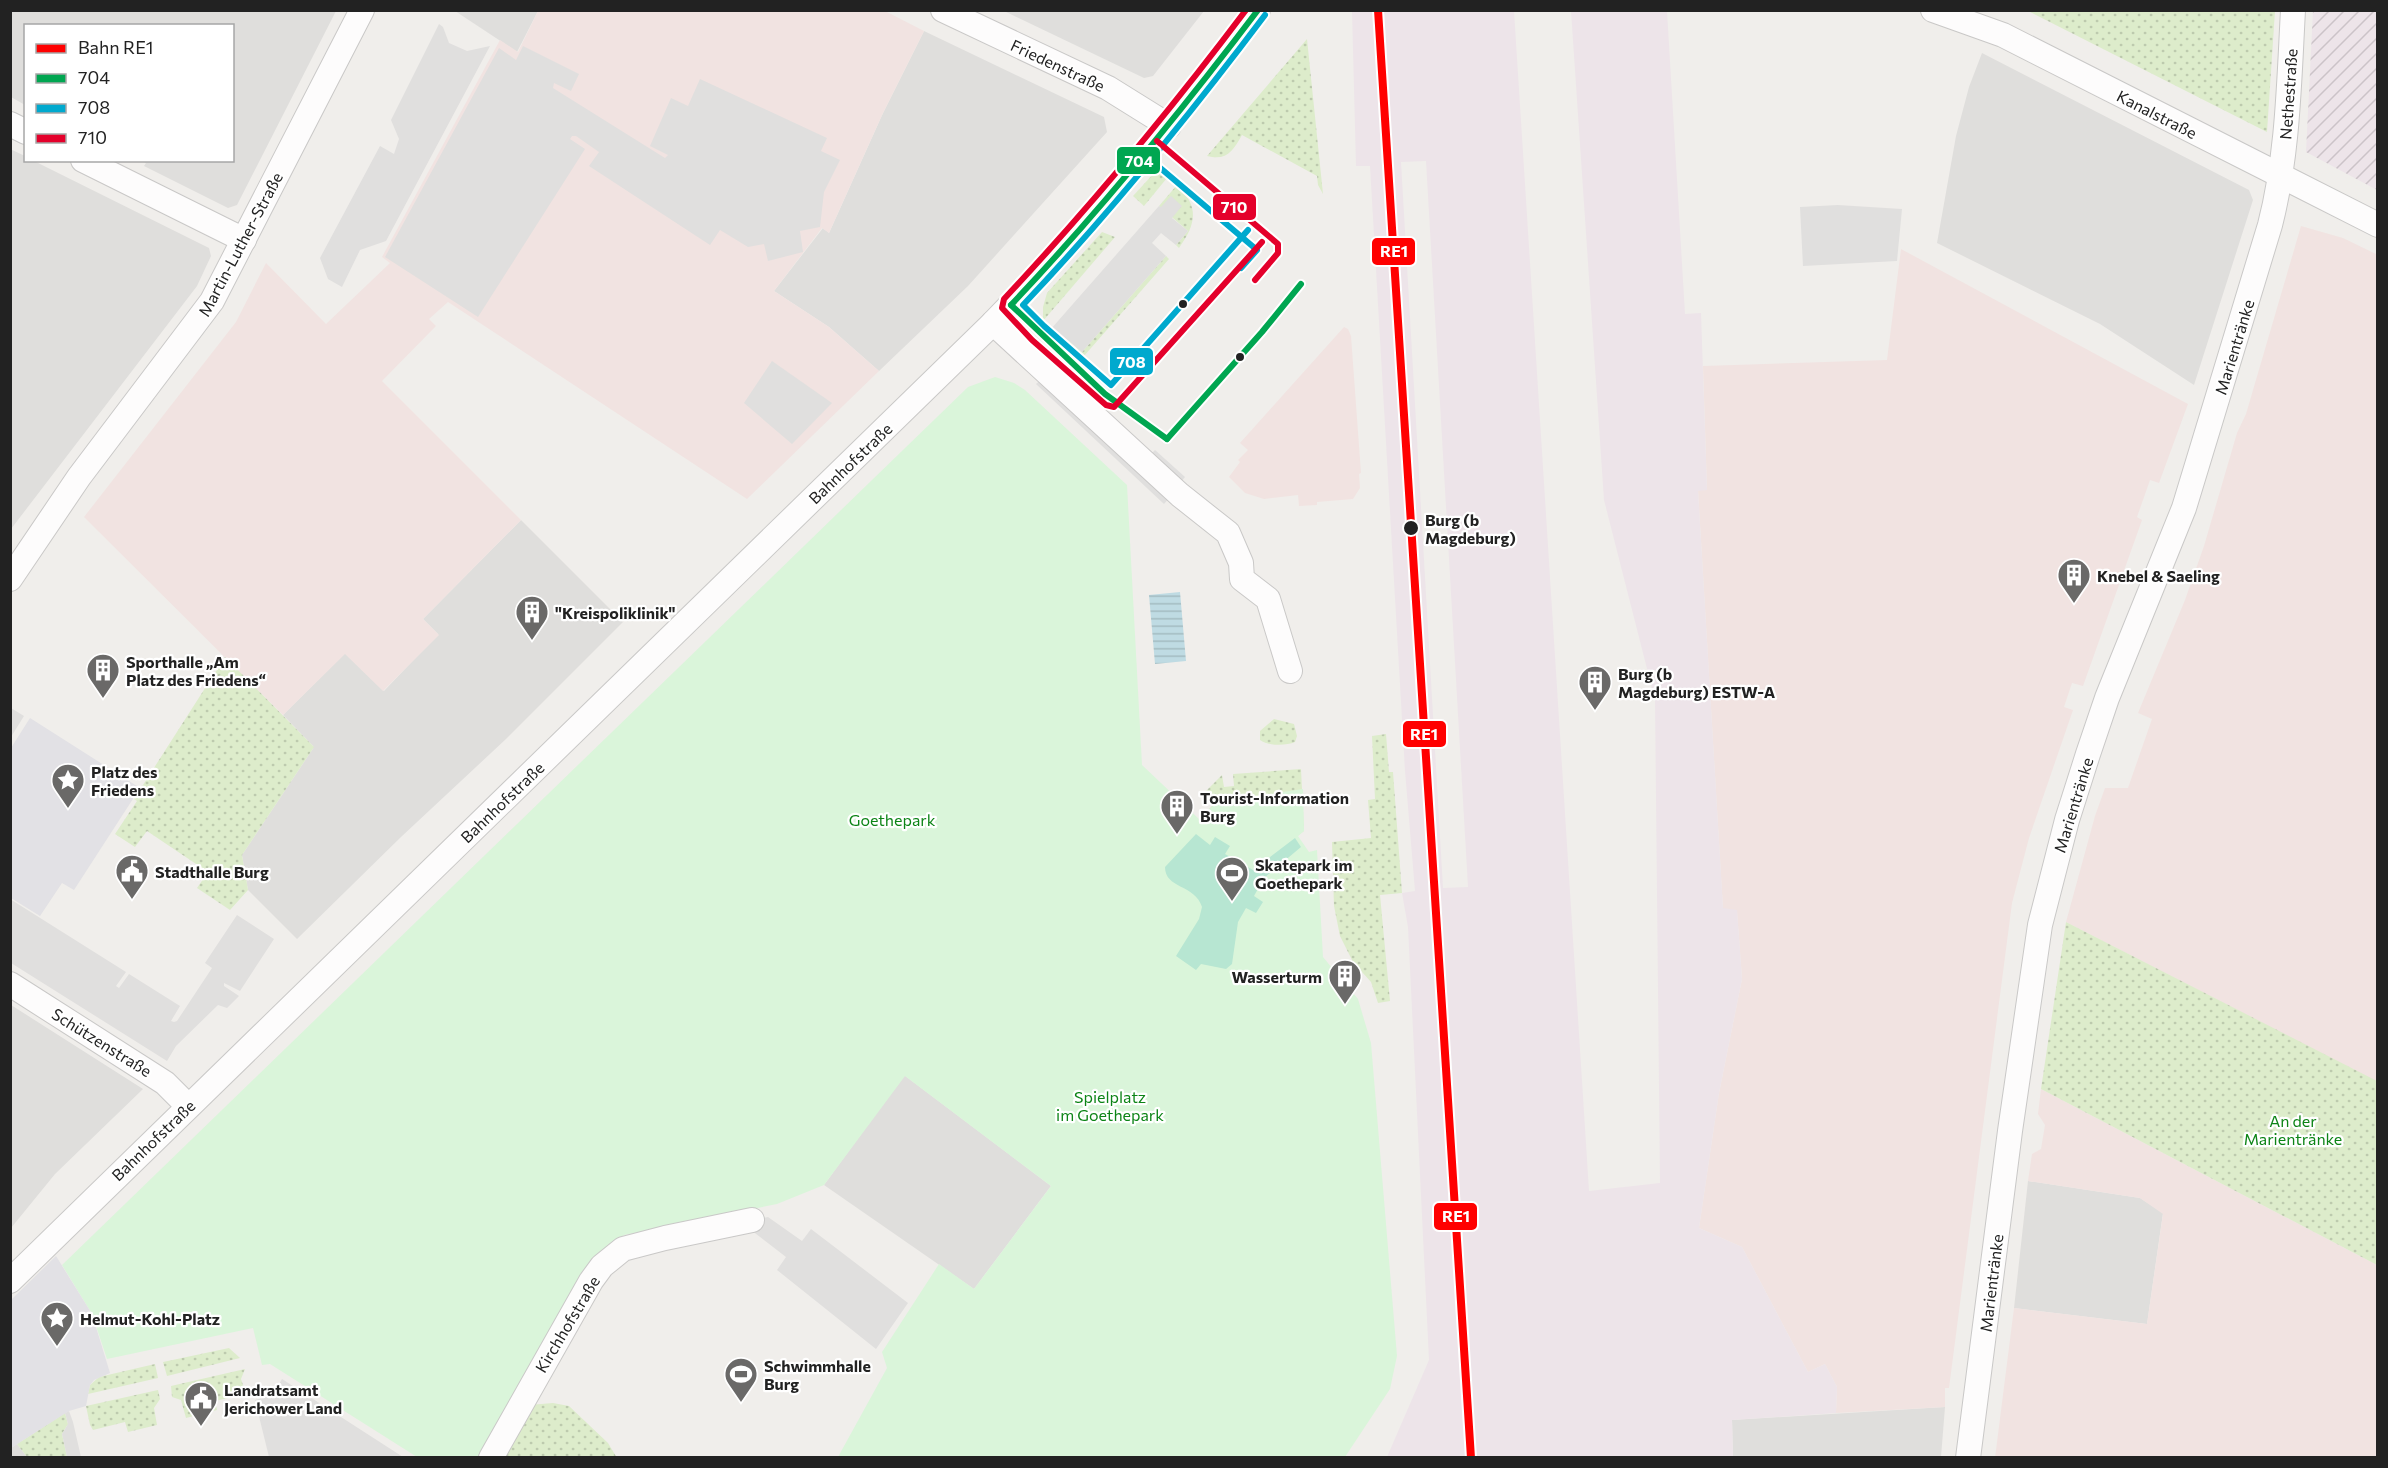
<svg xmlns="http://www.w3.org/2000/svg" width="2388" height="1468" font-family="Commissioner,sans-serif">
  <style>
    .residential { fill: #dfdedc }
    .commercial { fill: #f1e3e1 }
    .industrial { fill: url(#industrial-furrows) }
    .railway { fill: #ede4e9; fill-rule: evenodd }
    .grass { fill: url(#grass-dots) }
    .park { fill: #daf5da }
    .pitch { fill: #b7e6d2 }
    .parking { fill: #e0dfde }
    .plaza { fill: #e2e1e5 }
    .water { fill: url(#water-rules) }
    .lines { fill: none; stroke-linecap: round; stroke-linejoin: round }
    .minor-casing { stroke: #c9c8c7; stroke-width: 26 }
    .minor { stroke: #fdfcfc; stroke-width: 24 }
    .bus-1-casing { stroke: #fff; stroke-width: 10 }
    .bus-2-casing { stroke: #fff; stroke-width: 10 }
    .bus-3-casing { stroke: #fff; stroke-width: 10 }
    .bus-1 { stroke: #00a651; stroke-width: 6 }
    .bus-2 { stroke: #00a9ce; stroke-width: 6 }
    .bus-3 { stroke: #e4002b; stroke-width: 6 }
    .rail-1-casing { stroke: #fff; stroke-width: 12 }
    .rail-1 { stroke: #f00; stroke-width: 8 }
    .bus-dot { fill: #222; stroke: #fff; stroke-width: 2 }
    .labels { text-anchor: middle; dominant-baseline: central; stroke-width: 4.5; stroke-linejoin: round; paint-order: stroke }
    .street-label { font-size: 16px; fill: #222; stroke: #fff }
    .stop-label { font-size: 16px; font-weight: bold; fill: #222; stroke: #fff; text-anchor: start }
    .poi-label { font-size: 16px; font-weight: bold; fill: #222; stroke: #fff; text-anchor: start }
    .park-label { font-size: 16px; fill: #0c8416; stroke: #fff }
    .line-badge { stroke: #fff; stroke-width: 2 }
    .badge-label { font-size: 16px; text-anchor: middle; font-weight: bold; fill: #fff }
  </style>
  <defs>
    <pattern id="industrial-furrows" width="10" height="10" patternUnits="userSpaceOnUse" patternTransform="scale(1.5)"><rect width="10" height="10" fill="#ede4e9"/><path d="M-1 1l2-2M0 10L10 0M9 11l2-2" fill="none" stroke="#cbc3c8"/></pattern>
    <pattern id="grass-dots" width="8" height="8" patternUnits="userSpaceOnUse" patternTransform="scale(1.5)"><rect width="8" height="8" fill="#ddeccb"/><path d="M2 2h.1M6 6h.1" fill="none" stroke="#bdcaae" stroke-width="1.8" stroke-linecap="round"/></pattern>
    <pattern id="water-rules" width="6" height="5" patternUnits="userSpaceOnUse" patternTransform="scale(1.5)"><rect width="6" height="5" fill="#bfdbe3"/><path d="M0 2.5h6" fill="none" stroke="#a4bcc2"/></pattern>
  </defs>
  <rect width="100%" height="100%" fill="#f0eeeb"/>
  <g class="residential">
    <path d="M10,11L11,10L336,11L237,205L228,208L144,166L146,163L141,161L232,160V26H26L25,105L11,97Z"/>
    <path d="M455,11H538L517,52Z"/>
    <path d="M1004,11H1204L1153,76L1144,78Z"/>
    <path d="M924,31L1104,117L1107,132L968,286L879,371L829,327L774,291L823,228L829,233L883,113Z"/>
    <path d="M1982,53L2249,190L2253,200L2194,385L2100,324L1937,243L1956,136L1969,87Z"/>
    <path d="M10,149L25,156L26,160L34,161L209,248L211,256L197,286L11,529Z"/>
    <path d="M521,520L623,622L506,739L401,837L297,939L248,890L242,855L314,747L283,715L345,653L384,691L438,634L423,619Z"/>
    <path d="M11,1005L143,1089L55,1174L11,1228Z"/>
    <path d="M904,1075L1051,1186L974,1289L824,1185Z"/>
    <path d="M2028,1181L2140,1198L2163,1213L2147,1324L2014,1308Z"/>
    <path d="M1945,1407L1941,1457H1733L1732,1420Z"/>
    <path d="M17,1444L27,1457L11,1458V1448Z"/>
  </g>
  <g class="commercial">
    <path d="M538,11H885L924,31L883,113L829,233L822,228L774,291L829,327L879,371L747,499L448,302L429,319L436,326L382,381L521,520L423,619L439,635L383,691L345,654L283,715L84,517L236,322L266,263L326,324L390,263L382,257L500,40L518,52Z"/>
    <path d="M2301,226L2343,238L2378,255L2377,1082L2066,922L2095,816L2105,788H2128L2152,719L2138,713L2185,600L2204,546L2237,433L2246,414Z"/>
    <path d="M1901,249L2188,404L2159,483L2150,480L2137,517L2142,520L2083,686L2072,683L2064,707L2073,710L2029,838L2012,903L1949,1388H1945V1407L1836,1413L1837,1387L1825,1364L1808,1372L1742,1247L1699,1228L1719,1093L1742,979L1737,911L1723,909L1698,490H1707L1703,366L1887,360Z"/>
    <path d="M1344,327L1348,329L1351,336L1361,473L1359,474L1360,488L1353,499L1317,502V505L1299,506L1298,495L1264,499L1245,493L1229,477L1240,462L1238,460L1248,450L1240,443Z"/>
    <path d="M2041,1089L2377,1265V1457L1995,1458L2014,1308L2147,1324L2163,1214L2140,1198L2028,1181L2032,1154L2041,1149L2045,1125L2038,1114Z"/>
  </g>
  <path class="industrial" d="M2313,11H2377V190L2306,152Z"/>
  <path class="railway" d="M1352,11H1514L1589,1191L1660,1183L1655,700L1604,500L1571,11H1667L1685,314L1701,313L1707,490L1698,491L1723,908L1737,910L1742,979L1719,1093L1699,1228L1742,1247L1808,1372L1825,1364L1837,1387L1836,1413L1732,1420L1733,1457H1387L1429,1360L1408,927L1402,893L1415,891L1405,771L1370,166H1356ZM1426,161L1468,887L1443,888L1401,162Z"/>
  <g class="grass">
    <path d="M2028,11H2275L2267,132Z"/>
    <path d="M1307,39L1323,194L1318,185L1317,176L1242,135C1233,151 1227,161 1207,156Z"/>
    <path d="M1155,172H1161L1167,178L1144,206L1133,196Z"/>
    <path d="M1177,185C1200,207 1196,224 1179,248L1176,245L1188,231L1159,206Z"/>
    <path d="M1102,232L1115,237L1043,321V307L1047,293Z"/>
    <path d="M1166,256L1169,259L1084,356H1076L1048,332L1051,329L1065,342L1068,340L1082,352Z"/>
    <path d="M225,657L314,747L242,855L248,890L230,910L197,888L208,872L147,831L135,847L115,834L137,801L134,799Z"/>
    <path d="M1274,719L1294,724L1297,736L1295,742C1286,746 1268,746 1260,740V731Z"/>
    <path d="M1386,734L1389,772H1393L1402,893L1380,895L1390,1001L1378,1003L1371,982L1353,962L1340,936L1334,906L1332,842L1371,838L1368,800L1375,799L1372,736Z"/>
    <path d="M1301,769L1304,831L1256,868L1215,837L1199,819L1216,802L1206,791L1222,775L1224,787L1234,786L1233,774Z"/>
    <path d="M2066,922L2377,1081V1265L2041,1089Z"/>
    <path d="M229,1348L240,1358L167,1376L163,1362Z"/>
    <path d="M155,1364L158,1378L88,1394L90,1385L99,1377Z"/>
    <path d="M245,1369L241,1379L246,1394L215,1401L217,1410L186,1418L181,1400L172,1397L171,1386Z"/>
    <path d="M158,1390L160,1399L154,1408L157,1425L128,1432L125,1422L93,1430L90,1425L86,1406Z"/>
    <path d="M553,1403L569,1406L608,1443L617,1458H499L529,1405Z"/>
    <path d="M65,1413L68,1424L62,1434L67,1457H27L17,1444Z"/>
  </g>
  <path class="park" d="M995,377L1014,383L1025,390L1127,485L1142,765L1199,819L1217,802L1303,789L1304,831L1298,836L1309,852L1317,850L1323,957L1358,999L1371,1043L1397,1356L1390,1389L1345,1457H838L887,1368L882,1352L939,1264L974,1289L1051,1186L905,1076L824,1185L777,1204L624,1235L596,1255L581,1273L479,1457H417L270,1364L262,1365L253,1328L107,1359L92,1314L62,1265L968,387Z"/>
  <path class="pitch" d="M1196,834L1210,845L1215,837L1230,846L1225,854L1253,870L1295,838L1301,847L1264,878L1254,896L1263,902L1256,913L1246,908L1238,922L1232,964L1226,969L1201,964L1196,970L1176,956L1199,919L1202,907C1195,884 1165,889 1165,867Z"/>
  <g class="parking">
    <path d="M439,24L443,27L449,43L467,51L490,46L386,241L360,250L342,287L328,279L320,258L380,146L394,154L399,139L391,120Z"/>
    <path d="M523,46L579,74L571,91L554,83L553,88L665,158L668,155L650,146L671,98L688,106L700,79L827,138L821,151L840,160L824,192L820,227L800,231L803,252L768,261L764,244L748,247L720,230L710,245L589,166L599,152L576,136H572L570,139L585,149L478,317L385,257L499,48L516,60Z"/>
    <path d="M1171,196L1182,206L1172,218L1188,231L1176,245L1161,233L1152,243L1166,256L1082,352L1068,340L1066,342L1051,329L1159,206L1161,207Z"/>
    <path d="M1838,205L1902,209L1897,261L1803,266L1800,207Z"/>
    <path d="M772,361L832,403L792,444L744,403Z"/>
    <path d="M1042,379L1169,498L1164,504L1036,384Z"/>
    <path d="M1155,450L1185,477L1180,483L1150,455Z"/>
    <path d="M11,708L24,716L11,737Z"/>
    <path d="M10,899L126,972L116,986L119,988L129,974L180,1006L171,1021L174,1022L177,1021L212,968L205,963L237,915L274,939L240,991L224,983V986L239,996L227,1008L218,1005L176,1046L167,1061L11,963Z"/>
    <path d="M768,1217L802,1241L811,1229L908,1303L876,1349L777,1270L786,1257L747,1227L752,1220Z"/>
    <path d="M282,1379L403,1457H269L255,1400L273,1395Z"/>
    <path d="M69,1411L73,1422L81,1457H67L62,1434L68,1424L65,1413Z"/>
  </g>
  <g class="plaza">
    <path d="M30,718L140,788L74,890L62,883L40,916L11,898V748Z"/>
    <path d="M56,1256L92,1314L110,1373L94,1380L90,1385L86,1406L69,1411L11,1448V1300Z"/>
  </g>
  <path class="water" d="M1180,592L1186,661L1155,664L1149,595Z"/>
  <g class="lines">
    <defs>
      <g id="minor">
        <path d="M943,10L1108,88L1169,126"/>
        <path d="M1933,10L2003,35L2378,225"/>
        <path d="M10,124L26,132"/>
        <path d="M83,160L244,240"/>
        <path d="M993,323L1180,495L1228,533L1241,563L1242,579L1268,599L1290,671"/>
        <path d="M10,579L79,477L212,301L362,10"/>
        <path d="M10,984L165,1083L188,1106"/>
        <path d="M10,1281L993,323C1089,225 1174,119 1258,10"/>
        <path d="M491,1458L591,1281L602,1266L623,1249L665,1238L752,1220"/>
        <path d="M1968,1458L2010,1131L2040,925L2067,820L2088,754L2107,698L2184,508L2270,225C2288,155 2289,83 2293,10"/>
      </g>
    </defs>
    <use href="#minor" class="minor-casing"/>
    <use href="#minor" class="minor"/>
    <defs>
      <g id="bus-1">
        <path d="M1011,305C1099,212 1180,113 1258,10"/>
        <path d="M1011,305L1105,394L1167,439"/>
        <path d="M1167,439L1262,332L1301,284"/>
      </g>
      <g id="bus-2">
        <path d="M1145,155L1257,250L1241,268"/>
        <path d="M1248,230L1111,385L1044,326L1023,305C1110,213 1189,116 1265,15"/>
      </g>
      <g id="bus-3">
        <path d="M1246,10C1170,111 1090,207 1004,299L1002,308L1032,340L1106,405L1114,407L1262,242"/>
        <path d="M1157,141L1278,244V253L1255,280"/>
      </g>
    </defs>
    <use href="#bus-1" class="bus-1-casing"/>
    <use href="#bus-2" class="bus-2-casing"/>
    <use href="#bus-3" class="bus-3-casing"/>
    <use href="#bus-1" class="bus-1"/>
    <use href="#bus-2" class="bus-2"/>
    <use href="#bus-3" class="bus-3"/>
    <defs>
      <path id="rail-1" d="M1378,10L1471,1458"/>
    </defs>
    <use href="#rail-1" class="rail-1-casing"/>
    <use href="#rail-1" class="rail-1"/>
  </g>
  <defs>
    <symbol id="building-pin" viewBox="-11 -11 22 30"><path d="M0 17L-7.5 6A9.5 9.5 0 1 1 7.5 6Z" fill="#6a6968" stroke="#fff"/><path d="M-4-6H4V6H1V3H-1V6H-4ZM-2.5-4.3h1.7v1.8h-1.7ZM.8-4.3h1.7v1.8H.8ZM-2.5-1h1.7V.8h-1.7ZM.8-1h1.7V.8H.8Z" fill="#fff"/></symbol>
    <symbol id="sight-pin" viewBox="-11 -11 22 30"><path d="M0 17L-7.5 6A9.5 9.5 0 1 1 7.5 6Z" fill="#6a6968" stroke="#fff"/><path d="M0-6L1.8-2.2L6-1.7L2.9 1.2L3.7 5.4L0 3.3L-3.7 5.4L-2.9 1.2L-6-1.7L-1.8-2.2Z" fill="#fff"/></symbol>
    <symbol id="civic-pin" viewBox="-11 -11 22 30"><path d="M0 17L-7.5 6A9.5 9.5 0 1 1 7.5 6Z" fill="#6a6968" stroke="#fff"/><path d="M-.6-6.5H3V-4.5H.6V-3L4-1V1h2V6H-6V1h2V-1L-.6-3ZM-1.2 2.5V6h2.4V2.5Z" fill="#fff"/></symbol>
    <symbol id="stadium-pin" viewBox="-11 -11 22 30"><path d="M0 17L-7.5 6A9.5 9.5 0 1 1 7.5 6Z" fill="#6a6968" stroke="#fff"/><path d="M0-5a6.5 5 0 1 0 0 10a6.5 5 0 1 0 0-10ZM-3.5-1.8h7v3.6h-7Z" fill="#fff"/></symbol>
  </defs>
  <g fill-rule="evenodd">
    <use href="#building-pin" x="2055" y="556" width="38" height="52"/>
    <use href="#building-pin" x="513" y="593" width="38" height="52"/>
    <use href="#building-pin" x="84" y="651" width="38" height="52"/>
    <use href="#building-pin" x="1576" y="663" width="38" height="52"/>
    <use href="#sight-pin" x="49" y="761" width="38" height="52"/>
    <use href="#building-pin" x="1158" y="787" width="38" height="52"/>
    <use href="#civic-pin" x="113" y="852" width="38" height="52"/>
    <use href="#stadium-pin" x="1213" y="854" width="38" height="52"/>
    <use href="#building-pin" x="1326" y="957" width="38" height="52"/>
    <use href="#sight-pin" x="38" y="1299" width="38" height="52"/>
    <use href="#stadium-pin" x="722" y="1355" width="38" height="52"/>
    <use href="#civic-pin" x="182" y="1379" width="38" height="52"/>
  </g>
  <g class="bus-dot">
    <circle cx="1183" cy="304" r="5"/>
    <circle cx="1240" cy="357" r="5"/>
    <circle cx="1411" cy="528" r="8"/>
  </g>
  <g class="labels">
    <g class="street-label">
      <text transform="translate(1058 65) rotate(25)">Friedenstraße</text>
      <text transform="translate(2288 94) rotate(-86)">Nethestraße</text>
      <text transform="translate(2157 114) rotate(27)">Kanalstraße</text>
      <text transform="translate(240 244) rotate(-62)">Martin-Luther-Straße</text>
      <text transform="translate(2234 347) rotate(-73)">Marientränke</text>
      <text transform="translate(850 463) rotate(-44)">Bahnhofstraße</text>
      <text transform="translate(502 802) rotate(-44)">Bahnhofstraße</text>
      <text transform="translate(2073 805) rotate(-73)">Marientränke</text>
      <text transform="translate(102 1042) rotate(32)">Schützenstraße</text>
      <text transform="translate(153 1140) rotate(-44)">Bahnhofstraße</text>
      <text transform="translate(1991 1283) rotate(-83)">Marientränke</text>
      <text transform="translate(567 1324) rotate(-59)">Kirchhofstraße</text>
    </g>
    <g class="stop-label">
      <text x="1425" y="519">Burg (b<tspan x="1425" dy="18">Magdeburg)</tspan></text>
    </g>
    <g class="poi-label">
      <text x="2097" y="575">Knebel &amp; Saeling</text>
      <text x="555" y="612">"Kreispoliklinik"</text>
      <text x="126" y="661">Sporthalle „Am<tspan x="126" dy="18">Platz des Friedens“</tspan></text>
      <text x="1618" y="673">Burg (b<tspan x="1618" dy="18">Magdeburg) ESTW-A</tspan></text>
      <text x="91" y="771">Platz des<tspan x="91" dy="18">Friedens</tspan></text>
      <text x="1200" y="797">Tourist-Information<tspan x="1200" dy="18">Burg</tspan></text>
      <text x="1255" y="864">Skatepark im<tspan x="1255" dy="18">Goethepark</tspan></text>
      <text x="155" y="871">Stadthalle Burg</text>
      <text x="1322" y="976" text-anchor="end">Wasserturm</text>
      <text x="80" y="1318">Helmut-Kohl-Platz</text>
      <text x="764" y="1365">Schwimmhalle<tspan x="764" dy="18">Burg</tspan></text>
      <text x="224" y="1389">Landratsamt<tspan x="224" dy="18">Jerichower Land</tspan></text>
    </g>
    <g class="park-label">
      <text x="892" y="819">Goethepark</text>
      <text x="1110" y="1096">Spielplatz<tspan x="1110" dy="18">im Goethepark</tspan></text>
      <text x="2293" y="1120">An der<tspan x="2293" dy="18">Marientränke</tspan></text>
    </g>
  </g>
  <g class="line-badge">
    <rect x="1116" y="146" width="45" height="29" rx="6" fill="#00a651"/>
    <rect x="1212" y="193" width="45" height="28" rx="6" fill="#e4002b"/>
    <rect x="1371" y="237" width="45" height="29" rx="6" fill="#f00"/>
    <rect x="1109" y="347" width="45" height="29" rx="6" fill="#00a9ce"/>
    <rect x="1402" y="720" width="45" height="28" rx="6" fill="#f00"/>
    <rect x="1433" y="1202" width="45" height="29" rx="6" fill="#f00"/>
  </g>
  <g class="badge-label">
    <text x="1139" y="167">704</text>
    <text x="1234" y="213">710</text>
    <text x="1394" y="257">RE1</text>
    <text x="1131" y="368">708</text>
    <text x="1424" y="740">RE1</text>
    <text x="1456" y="1222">RE1</text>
  </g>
  <rect width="2388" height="1468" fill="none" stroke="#222222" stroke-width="24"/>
  <rect x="24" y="24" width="210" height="138" fill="#ffffff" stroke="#a7a7a7" stroke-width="1.5"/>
  <rect x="36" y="44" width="30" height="9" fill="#ff0000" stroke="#a7a7a7" stroke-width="1.5"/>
  <text x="78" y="54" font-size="18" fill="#222222">Bahn RE1</text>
  <rect x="36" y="74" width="30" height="9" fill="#00a651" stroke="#a7a7a7" stroke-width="1.5"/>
  <text x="78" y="84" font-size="18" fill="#222222">704</text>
  <rect x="36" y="104" width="30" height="9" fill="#00a9ce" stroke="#a7a7a7" stroke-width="1.5"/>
  <text x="78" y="114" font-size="18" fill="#222222">708</text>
  <rect x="36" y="134" width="30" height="9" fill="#e4002b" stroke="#a7a7a7" stroke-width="1.5"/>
  <text x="78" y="144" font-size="18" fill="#222222">710</text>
</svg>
